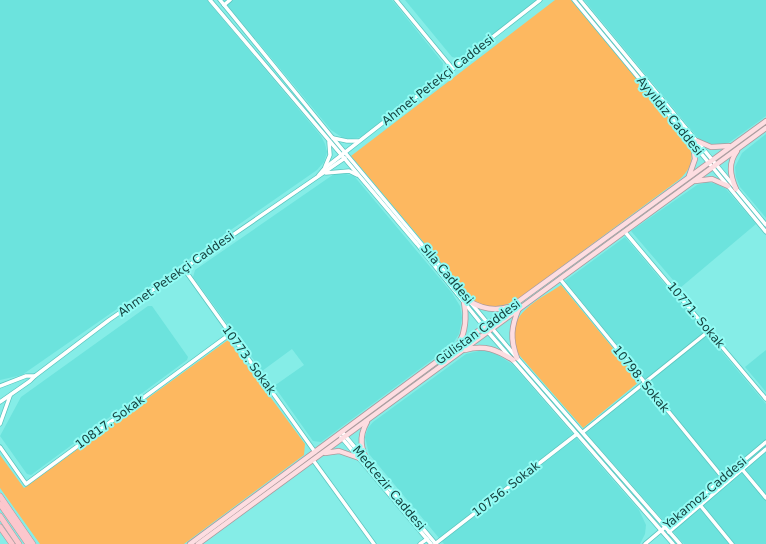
<svg xmlns="http://www.w3.org/2000/svg" width="766" height="544" font-family="'DejaVu Sans',sans-serif">
  <style>
    .built { fill: #6ce3dd }
    .green { fill: #fdb860 }
    .lines { fill: none; stroke-linecap: round; stroke-linejoin: round }
    .minor-casing { stroke: #5bc5bf; stroke-width: 5 }
    .major-casing { stroke: #ac999c; stroke-width: 6 }
    .highway-casing { stroke: #ac999c; stroke-width: 6 }
    .minor { stroke: #fff; stroke-width: 3.5 }
    .major { stroke: #fddde1; stroke-width: 4.5 }
    .highway { stroke: #fcc7cd; stroke-width: 5 }
    .labels { text-anchor: middle; dominant-baseline: central; stroke-width: 4; stroke-linejoin: round; paint-order: stroke }
    .street-label { font-size: 12px; fill: #164340; stroke: #93fbf4 }
  </style>
  <rect width="100%" height="100%" fill="#85ede7"/>
  <g class="built">
    <path d="M0,0H207L321,136L325,144L327,152L324,162L317,170L22,375L0,380Z"/>
    <path d="M223,0H392L443,63L442,74L361,137L352,139L343,138L331,130Z"/>
    <path d="M405,0H537L461,59L452,57Z"/>
    <path d="M584,0H766V116L727,144L713,145L703,142L698,138Z"/>
    <path d="M766,134V218L740,187L736,177L735,167L742,153Z"/>
    <path d="M337,172L354,176L452,293L460,306L462,318L459,334L452,345L321,442L313,441L274,386L304,365L292,349L262,371L193,277L195,270Z"/>
    <path d="M707,182L717,184L726,189L756,224L680,288L631,231L697,185Z"/>
    <path d="M625,237L766,404V544H684L586,433L648,383L565,281Z"/>
    <path d="M148,306H152L188,357L187,360L31,475L27,474L0,436L21,397Z"/>
    <path d="M483,350L493,352L512,364L639,510L646,525L645,534L640,544H444L369,454L365,437L368,428L373,422L466,354Z"/>
    <path d="M766,350V392L745,367Z"/>
  </g>
  <g class="green">
    <path d="M555,0H571L684,136C695,152 694,166 680,179L515,301C498,309 481,309 468,295L351,156Z"/>
    <path d="M561,285L640,381L583,428L520,356C516,351 515,345 514,338C511,311 542,298 561,285Z"/>
    <path d="M228,340L305,444L304,455L184,544H40L0,488V455L24,488Z"/>
  </g>
  <g class="lines">
    <defs>
      <g id="minor">
        <path d="M210,0L417,244L488,332L673,544"/>
        <path d="M220,0L332,137L517,358L680,544"/>
        <path d="M396,0L453,69"/>
        <path d="M574,0L766,232"/>
        <path d="M580,0L766,225"/>
        <path d="M224,5L230,0"/>
        <path d="M333,138L347,141H358"/>
        <path d="M325,167L330,155L329,142"/>
        <path d="M326,173L349,171L357,175"/>
        <path d="M319,175L325,168L540,0"/>
        <path d="M625,232L766,399"/>
        <path d="M184,269L315,452"/>
        <path d="M560,279L723,478"/>
        <path d="M0,386L26,376H35"/>
        <path d="M0,402L30,381L35,376L109,320L345,158"/>
        <path d="M0,424L10,396"/>
        <path d="M342,432L436,544"/>
        <path d="M583,432L709,331"/>
        <path d="M341,437L431,544"/>
        <path d="M0,447L26,484L230,334"/>
        <path d="M313,460L374,544"/>
        <path d="M741,468L766,498"/>
        <path d="M700,505L732,544"/>
        <path d="M669,532L766,449"/>
        <path d="M420,544L427,539"/>
        <path d="M435,544L577,434"/>
        <path d="M645,544L766,442"/>
      </g>
      <g id="major">
        <path d="M697,141L711,147L729,146"/>
        <path d="M689,176L695,159L693,143"/>
        <path d="M695,181L712,179L728,186"/>
        <path d="M736,189C730,175 728,163 737,151"/>
        <path d="M469,301C482,309 495,311 509,307"/>
        <path d="M459,344C466,330 467,317 464,302"/>
        <path d="M465,350C484,344 497,350 513,360"/>
        <path d="M517,358C510,339 511,327 519,308"/>
        <path d="M367,422C358,438 361,449 369,465"/>
        <path d="M325,453L339,451L359,458"/>
        <path d="M190,544L489,323L766,121"/>
        <path d="M198,544L766,128"/>
      </g>
      <g id="highway">
        <path d="M0,496L33,544"/>
        <path d="M0,504L28,544"/>
        <path d="M0,516L19,544"/>
        <path d="M0,527L12,544"/>
      </g>
    </defs>
    <use href="#minor" class="minor-casing"/>
    <use href="#major" class="major-casing"/>
    <use href="#highway" class="highway-casing"/>
    <use href="#minor" class="minor"/>
    <use href="#major" class="major"/>
    <use href="#highway" class="highway"/>
  </g>
  <g class="labels">
    <g class="street-label">
      <text transform="translate(438 80) rotate(-38)">Ahmet Petekçi Caddesi</text>
      <text transform="translate(670 116) rotate(51)">Ayyıldız Caddesi</text>
      <text transform="translate(176 274) rotate(-35)">Ahmet Petekçi Caddesi</text>
      <text transform="translate(447 274) rotate(50)">Sıla Caddesi</text>
      <text transform="translate(696 315) rotate(50)">10771. Sokak</text>
      <text transform="translate(478 332) rotate(-36)">Gülistan Caddesi</text>
      <text transform="translate(249 360) rotate(54)">10773. Sokak</text>
      <text transform="translate(641 379) rotate(51)">10798. Sokak</text>
      <text transform="translate(110 422) rotate(-36)">10817. Sokak</text>
      <text transform="translate(389 488) rotate(50)">Medcezir Caddesi</text>
      <text transform="translate(506 489) rotate(-38)">10756. Sokak</text>
      <text transform="translate(705 493) rotate(-40)">Yakamoz Caddesi</text>
    </g>
  </g>
</svg>
